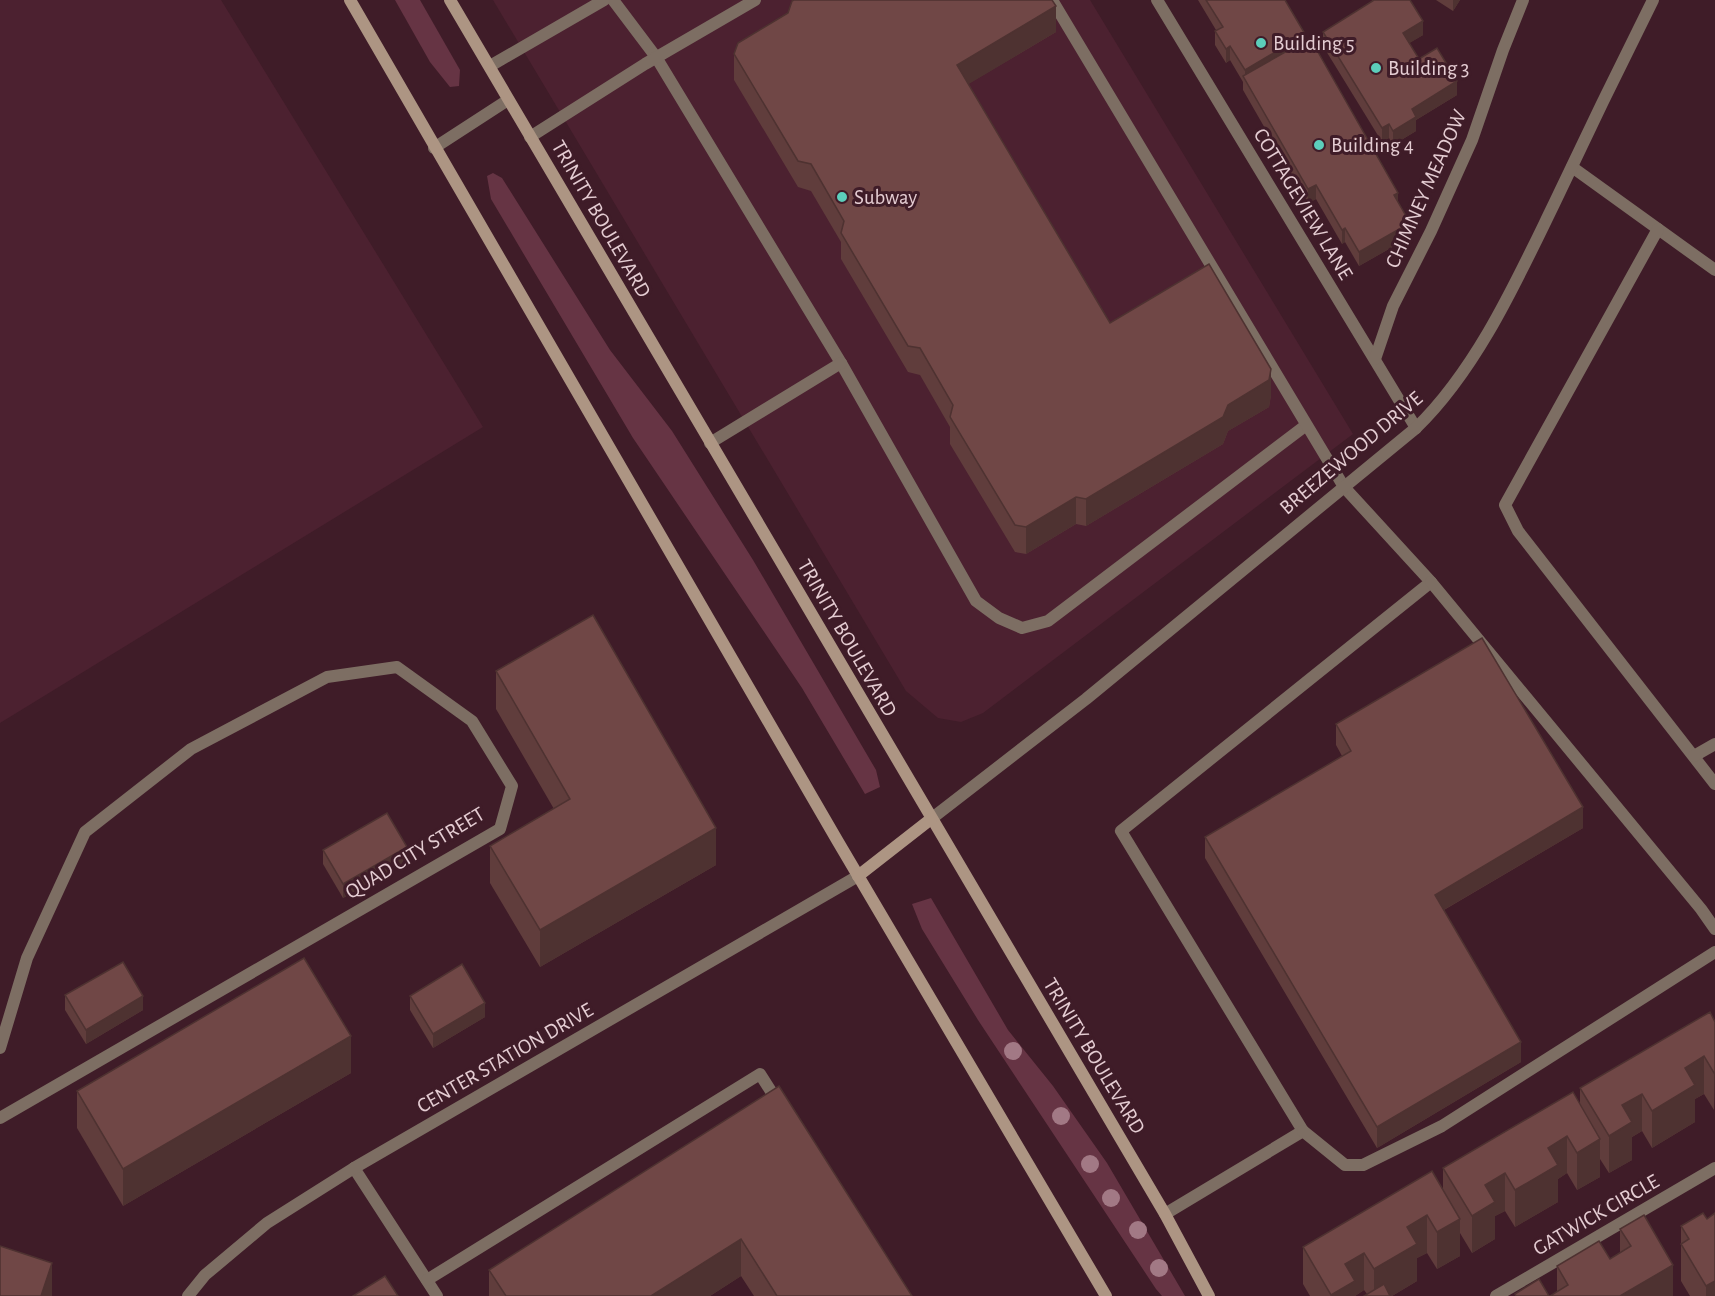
<svg xmlns="http://www.w3.org/2000/svg" width="1715" height="1296" font-family="'Alegreya Sans',sans-serif">
  <style>
    .built { fill: #4c2130 }
    .green { fill: #663444 }
    .lines { fill: none; stroke-linecap: round; stroke-linejoin: round }
    .lane { stroke: #7d6e63; stroke-width: 12 }
    .street { stroke: #7d6e63; stroke-width: 12 }
    .secondary { stroke: #ad9583; stroke-width: 12 }
    .tree { fill: #a27985 }
    .wall { fill: #603d3c }
    .shaded-wall { fill: #4e3231 }
    .building { fill: #704746; stroke: #4e3231; stroke-width: 1.5 }
    .poi-dot { fill: #5ccebb; stroke: #3f1c28; stroke-width: 2 }
    .labels { text-anchor: middle; dominant-baseline: central; stroke-width: 6; stroke-linejoin: round; paint-order: stroke }
    .poi-label { font-size: 21px; fill: #e5cdd3; stroke: #3f1c28; text-anchor: start }
    .street-label { font-size: 21px; fill: #e5cdd3; stroke: #3f1c28 }
  </style>
  <rect width="100%" height="100%" fill="#3f1c28"/>
  <g class="built">
    <path d="M0,0H221L483,427L0,723Z"/>
    <path d="M493,0H1090L1353,434L983,713L961,722L938,718L906,691Z"/>
  </g>
  <g class="green">
    <path d="M395,0H420L460,70L459,86L450,87L430,62Z"/>
    <path d="M493,173L502,178L610,350L672,431L753,560L876,770L880,787L865,794L802,688L633,438L491,199L487,176Z"/>
    <path d="M931,898L1008,1030L1053,1086L1107,1163L1185,1296H1162L1156,1289L978,1020L922,929L912,904Z"/>
  </g>
  <g class="lines">
    <g class="lane">
      <path d="M613,0L656,57L841,363L976,601L999,618L1022,628L1048,621L1305,426"/>
      <path d="M1052,0L1344,487L1431,582L1121,831L1303,1131L1165,1214"/>
      <path d="M1157,0L1416,428"/>
      <path d="M490,66L604,0"/>
      <path d="M530,137L645,64L755,0"/>
      <path d="M434,148L508,100"/>
      <path d="M1572,167L1715,270"/>
      <path d="M1658,229L1505,505L1518,531L1715,784"/>
      <path d="M1375,359L1393,306L1431,231L1472,140L1503,50L1523,0"/>
      <path d="M710,443L841,363"/>
      <path d="M1431,582L1701,909L1715,929"/>
      <path d="M1694,756L1715,744"/>
      <path d="M0,1048L27,958L85,832L191,749L327,677L397,667L472,721L512,786L500,829L0,1118"/>
      <path d="M1303,1131L1345,1165H1363L1442,1126L1715,952"/>
      <path d="M354,1168L437,1296"/>
      <path d="M427,1280L760,1074L779,1104"/>
    </g>
    <g class="street">
      <path d="M931,819L1086,699L1416,428C1477,369 1517,280 1554,204C1586,136 1619,68 1653,0"/>
      <path d="M188,1296L205,1275L267,1223L354,1168L858,876"/>
      <path d="M1496,1296L1715,1168"/>
    </g>
    <g class="secondary">
      <path d="M350,0L837,840L1106,1296"/>
      <path d="M450,0L1165,1214L1209,1296"/>
      <path d="M858,876L931,819"/>
    </g>
  </g>
  <g class="tree">
    <circle cx="1013" cy="1051" r="9"/>
    <circle cx="1061" cy="1116" r="9"/>
    <circle cx="1090" cy="1164" r="9"/>
    <circle cx="1111" cy="1198" r="9"/>
    <circle cx="1138" cy="1230" r="9"/>
    <circle cx="1159" cy="1268" r="9"/>
  </g>
  <g class="wall">
    <path d="M1198,0H1285L1305,41L1398,202L1410,237L1359,266L1345,242L1342,244L1316,199L1308,203L1243,90V82L1230,60L1226,63L1215,45V31L1216,30Z"/>
    <path d="M1372,0H1410L1423,35L1409,43L1419,59L1457,95L1416,120V131L1393,145L1389,138L1382,142L1323,46V32L1372,2Z"/>
    <path d="M1436,0H1460L1453,11Z"/>
    <path d="M1056,32L968,84L1110,323L1271,395L1269,407L1228,431L1223,444L1086,526L1076,524L1026,554L1015,552L950,444V427L920,375L908,372L841,259V242L811,191L798,187L734,80V54Z"/>
    <path d="M496,671L716,865L540,967L490,883V846L554,809L496,709Z"/>
    <path d="M1336,724L1583,828L1444,910L1521,1062L1377,1148L1205,858V837L1342,756L1336,745Z"/>
    <path d="M323,850L407,861L343,898L323,864Z"/>
    <path d="M65,995L143,1010L86,1044L65,1010Z"/>
    <path d="M410,996L485,1017L433,1048L410,1010Z"/>
    <path d="M1715,1022L1714,1110L1704,1094L1695,1099V1122L1652,1148L1642,1131L1632,1137V1160L1609,1173L1600,1159V1177L1577,1190L1567,1173L1558,1179V1202L1515,1227L1505,1211L1495,1216V1239L1472,1253L1460,1233V1256L1437,1269L1427,1253L1417,1258V1281L1392,1296H1364L1367,1294L1364,1290L1355,1296H1310L1303,1284V1247L1443,1191V1168L1580,1106V1088Z"/>
    <path d="M351,1073L123,1206L77,1128V1091Z"/>
    <path d="M779,1086L912,1296H754L741,1276L710,1296H489V1270Z"/>
    <path d="M1707,1219L1715,1296H1690L1681,1281V1226Z"/>
    <path d="M1620,1229L1673,1296L1557,1292V1266L1610,1259L1620,1253Z"/>
  </g>
  <g class="shaded-wall">
    <path d="M1453,0H1460L1453,11Z"/>
    <path d="M1056,6V32L957,91V65Z"/>
    <path d="M1423,21V35L1403,47V33Z"/>
    <path d="M1305,34V48L1245,79V70Z"/>
    <path d="M1230,46V60L1226,63V49Z"/>
    <path d="M1457,81V95L1416,120V131L1393,145V131L1412,109Z"/>
    <path d="M1389,124V138L1382,142V128Z"/>
    <path d="M1316,185V199L1308,203V189Z"/>
    <path d="M1398,193V207L1394,195Z"/>
    <path d="M1410,223V237L1359,266V252Z"/>
    <path d="M1345,228V242L1342,244V230Z"/>
    <path d="M1271,369V395L1269,407L1228,431L1223,444L1086,526V499L1228,405Z"/>
    <path d="M1076,497V524L1026,554V527Z"/>
    <path d="M1583,807V828L1435,915V895Z"/>
    <path d="M716,828V865L540,967V930Z"/>
    <path d="M407,847V861L343,898V884Z"/>
    <path d="M143,996V1010L86,1044V1030Z"/>
    <path d="M485,1003V1017L433,1048V1034Z"/>
    <path d="M351,1036V1073L123,1206V1169Z"/>
    <path d="M1521,1042V1062L1377,1148V1127Z"/>
    <path d="M1704,1056V1094L1695,1099V1122L1652,1148V1111L1685,1068Z"/>
    <path d="M1714,1073H1715L1714,1110Z"/>
    <path d="M1642,1094V1131L1632,1137V1160L1609,1173V1136L1622,1105Z"/>
    <path d="M1567,1136V1173L1558,1179V1202L1515,1227V1190L1548,1148Z"/>
    <path d="M1600,1139V1177L1577,1190V1153Z"/>
    <path d="M1505,1173V1211L1495,1216V1239L1472,1253V1216L1485,1185Z"/>
    <path d="M1427,1215V1253L1417,1258V1281L1392,1296H1374V1269L1407,1227Z"/>
    <path d="M1460,1219V1256L1437,1269V1232Z"/>
    <path d="M741,1239V1276L710,1296H651Z"/>
    <path d="M1364,1253V1290L1355,1296H1331L1345,1264Z"/>
    <path d="M52,1263V1296H41Z"/>
    <path d="M1673,1265V1296H1620Z"/>
    <path d="M1715,1281V1296H1706V1286Z"/>
  </g>
  <g class="building">
    <path d="M794,0H1052L1056,6L957,65L1110,323L1209,264L1271,369L1269,380L1228,405L1223,417L1086,499L1076,497L1026,527L1015,525L950,417L953,405L920,348L908,346L841,233L844,221L811,164L798,161L734,54L738,43L788,13L792,1Z"/>
    <path d="M1206,0H1285L1305,34L1245,70L1230,46L1226,49L1215,31L1223,27Z"/>
    <path d="M1374,0H1410L1423,21L1403,33L1419,59L1437,48L1457,81L1412,109L1416,117L1393,131L1389,124L1382,128L1323,32Z"/>
    <path d="M1310,38L1398,193L1394,195L1410,223L1359,252L1345,228L1342,230L1316,185L1308,189L1243,76Z"/>
    <path d="M593,615L716,828L540,930L490,846L570,799L496,671Z"/>
    <path d="M1482,638L1583,807L1435,895L1521,1042L1377,1127L1205,837L1351,751L1336,724Z"/>
    <path d="M387,813L407,847L343,884L323,850Z"/>
    <path d="M304,958L351,1036L123,1169L77,1091Z"/>
    <path d="M123,962L143,996L86,1030L65,995Z"/>
    <path d="M462,964L485,1003L433,1034L410,996Z"/>
    <path d="M1710,1012L1715,1022V1073H1714L1704,1056L1685,1068L1695,1085L1652,1111L1642,1094L1622,1105L1632,1122L1609,1136L1580,1088Z"/>
    <path d="M779,1086L912,1296H777L741,1239L651,1296H506L489,1270Z"/>
    <path d="M1573,1092L1600,1139L1577,1153L1567,1136L1548,1148L1558,1165L1515,1190L1505,1173L1485,1185L1495,1202L1472,1216L1443,1168Z"/>
    <path d="M1432,1171L1460,1219L1437,1232L1427,1215L1407,1227L1417,1244L1374,1269L1364,1253L1345,1264L1355,1281L1331,1295L1303,1247Z"/>
    <path d="M1703,1213L1707,1219L1715,1213V1281L1706,1286L1681,1244L1689,1239L1681,1226Z"/>
    <path d="M1644,1215L1673,1265L1620,1296H1550L1568,1285L1557,1266L1599,1241L1610,1259L1631,1246L1620,1229Z"/>
    <path d="M0,1246L52,1263L41,1296H0Z"/>
    <path d="M385,1276L398,1296H353Z"/>
    <path d="M1539,1279L1549,1296H1516L1515,1294Z"/>
    <path d="M1384,1284L1390,1296H1364Z"/>
  </g>
  <g class="poi-dot">
    <circle cx="1261" cy="43" r="6"/>
    <circle cx="1376" cy="68" r="6"/>
    <circle cx="1319" cy="145" r="6"/>
    <circle cx="842" cy="197" r="6"/>
  </g>
  <g class="labels">
    <g class="poi-label">
      <text x="1273" y="43">Building 5</text>
      <text x="1388" y="68">Building 3</text>
      <text x="1331" y="145">Building 4</text>
      <text x="854" y="197">Subway</text>
    </g>
    <g class="street-label">
      <text transform="translate(1426 189) rotate(-66)">CHIMNEY MEADOW</text>
      <text transform="translate(1303 204) rotate(59)">COTTAGEVIEW LANE</text>
      <text transform="translate(601 219) rotate(60)">TRINITY BOULEVARD</text>
      <text transform="translate(1351 453) rotate(-40)">BREEZEWOOD DRIVE</text>
      <text transform="translate(847 638) rotate(60)">TRINITY BOULEVARD</text>
      <text transform="translate(415 853) rotate(-31)">QUAD CITY STREET</text>
      <text transform="translate(1094 1056) rotate(59)">TRINITY BOULEVARD</text>
      <text transform="translate(505 1058) rotate(-30)">CENTER STATION DRIVE</text>
      <text transform="translate(1596 1215) rotate(-30)">GATWICK CIRCLE</text>
    </g>
  </g>
</svg>
